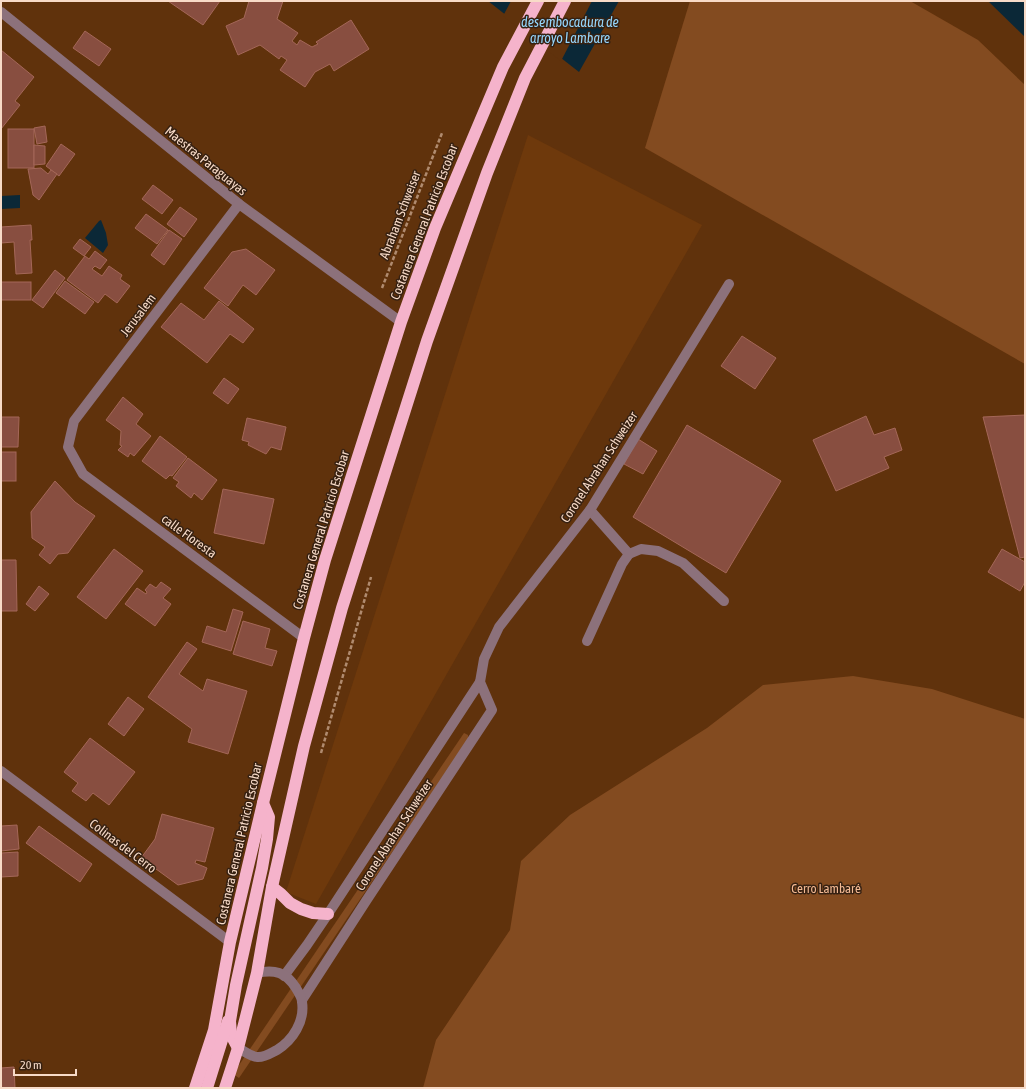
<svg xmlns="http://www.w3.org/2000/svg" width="1026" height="1089" font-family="'Asap Condensed',sans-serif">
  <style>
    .built { fill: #6e390c }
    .green { fill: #834b20 }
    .water { fill: #0b2837 }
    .pier { fill: #60320c }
    .building { fill: #884e40; stroke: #a46758 }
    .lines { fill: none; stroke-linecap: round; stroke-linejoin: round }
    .path { stroke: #b08b6f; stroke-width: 2.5; stroke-dasharray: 4 2; stroke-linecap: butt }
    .minor { stroke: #8c717b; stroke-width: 10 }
    .highway { stroke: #f5b3cb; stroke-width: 12 }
    .labels { text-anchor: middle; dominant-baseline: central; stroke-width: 3; stroke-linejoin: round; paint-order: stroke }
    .street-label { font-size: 13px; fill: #f8dbc8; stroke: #362112 }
    .park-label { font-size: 13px; fill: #f4ba94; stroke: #362112 }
    .water-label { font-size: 14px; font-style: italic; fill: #95d6fc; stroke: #362112 }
  </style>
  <rect width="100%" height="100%" fill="#60320c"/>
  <path class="built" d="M528,135L702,225L316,904L286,892Z"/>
  <g class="green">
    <path d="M690,1H910L978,40L1025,85V364L645,148Z"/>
    <path d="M853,676L932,689L1025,719V1088H423L436,1040L510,930L521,861L570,815L707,728L763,685Z"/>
    <path d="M464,733L468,735V740L239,1078L233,1074Z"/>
  </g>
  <g class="water">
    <path d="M488,1H619L579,72Z"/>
    <path d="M988,1H1025V37Z"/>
    <path d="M20,195V208L1,209V196Z"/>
    <path d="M101,220L106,233L108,245L103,253L85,238L99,221Z"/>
  </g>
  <path class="pier" d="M511,1H592L561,61L503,16Z"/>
  <g class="building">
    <path d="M168,1H220L203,25Z"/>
    <path d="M249,1H283L277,19L298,33L292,41L297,45L300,40L312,47L318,44L316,42L351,20L369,49L334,71L330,64L315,72L305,87L280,70L287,60L281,56L279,59L260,45L238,55L226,26L244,18Z"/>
    <path d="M85,31L111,49L99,66L73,48Z"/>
    <path d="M1,50L34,77L15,101L20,105L1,129Z"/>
    <path d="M45,126L47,142L37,144L34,128Z"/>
    <rect x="8" y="129" width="26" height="39"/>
    <path d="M61,144L75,154L59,176L46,166Z"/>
    <path d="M34,145L45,146V164L34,165Z"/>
    <path d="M41,168L48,174L51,170L57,174L39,200L33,195L28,169Z"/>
    <path d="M153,185L173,200L162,214L142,199Z"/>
    <path d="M180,207L197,219L184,237L167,224Z"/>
    <path d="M146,214L168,230L157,244L135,228Z"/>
    <path d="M31,225L32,240H30L32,273L16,274L14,242L1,243V227Z"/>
    <path d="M169,230L182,239L164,265L151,255Z"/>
    <path d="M80,239L91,247L84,256L73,248Z"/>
    <path d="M246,249L275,270L256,295L243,285L228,306L204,288L232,252Z"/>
    <path d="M95,251L107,260L100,269L95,266L92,269L102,276L109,266L122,275L120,279L130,286L117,303L105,294L98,303L67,280L85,256L89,259Z"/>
    <path d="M55,270L65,278L43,308L32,300Z"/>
    <path d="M65,281L94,302L85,314L56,293Z"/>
    <rect x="1" y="282" width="30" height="18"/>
    <path d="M219,301L254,329L243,343L230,334L207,363L161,327L181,303L204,320Z"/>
    <path d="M742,336L776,358L755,389L721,366Z"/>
    <path d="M224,378L239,389L228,404L213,393Z"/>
    <path d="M123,397L143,414L136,424L151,436L134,456L130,453L128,457L118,450L122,446L120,445L121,431L106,420Z"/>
    <path d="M1025,415V557L1020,558L983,417Z"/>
    <path d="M866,416L874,435L895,428L902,450L884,457L889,468L836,491L813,440Z"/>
    <path d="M1,417H19L18,447H1Z"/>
    <path d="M247,418L286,427L281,450L271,447L266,454L248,445L249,442L242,440Z"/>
    <path d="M687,425L781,481L726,573L633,517Z"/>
    <path d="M160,436L187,457L172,476L170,475L166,479L142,461Z"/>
    <path d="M638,439L657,451L643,474L624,464Z"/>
    <rect x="1" y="452" width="15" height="29"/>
    <path d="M188,458L217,480L202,500L194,493L191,498L176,486L179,482L173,478Z"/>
    <path d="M55,481L75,502L95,516L68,553L58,554L50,564L39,555L45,547L32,538L31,512Z"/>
    <path d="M223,489L274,499L264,544L214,533Z"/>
    <path d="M114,549L143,571L106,619L77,597Z"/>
    <path d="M1002,549L1025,562V582L1020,591L988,572Z"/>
    <path d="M1,560H16L17,611H1Z"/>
    <path d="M161,582L171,589L163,598L171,604L155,626L125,604L137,588L146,594L147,592L145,590L150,584L156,588Z"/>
    <path d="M39,586L49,594L35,611L26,604Z"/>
    <path d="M233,609L243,612L231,651L202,642L207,626L226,632Z"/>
    <path d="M243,621L270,629L265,648L277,651L272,666L233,654Z"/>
    <path d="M187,642L197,649L179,674L203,691L207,679L247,691L228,754L188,742L192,729L148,697Z"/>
    <path d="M128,697L144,709L124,736L108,724Z"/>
    <path d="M90,738L135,772L109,805L93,793L86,801L72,791L78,783L64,772Z"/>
    <path d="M162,814L214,828L205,862L196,860L195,863L207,868L203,879L178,885L141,858L155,839Z"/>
    <path d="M17,825L19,849L1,851V826Z"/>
    <path d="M39,826L92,864L80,882L26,843Z"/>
    <path d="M18,852V876L1,877V853Z"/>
    <path d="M14,1067L15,1088H1V1068Z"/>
  </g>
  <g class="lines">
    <g class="path">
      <path d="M382,288L442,133"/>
      <path d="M321,753L371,577"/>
    </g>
    <g class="minor">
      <path d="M1,12L239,204L401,322"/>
      <path d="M239,204L74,421L68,447L83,474L304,638"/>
      <path d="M590,510L629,554"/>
      <path d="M587,641L622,564L629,554L641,549L658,551L683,563L724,601"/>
      <path d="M1,771L230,942"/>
      <path d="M284,976L307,945L328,914L480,682"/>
      <path d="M302,1000L366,901L492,710L480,682L484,659L499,627L590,510L729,284"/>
      <path d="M238,1048C242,1050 252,1057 257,1057C264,1058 271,1053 277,1050C293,1040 305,1021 302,1002C302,997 298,992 296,988C286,972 274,969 257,973"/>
    </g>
    <g class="highway">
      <path d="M272,887L281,894L290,903L301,909L313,913L328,914"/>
      <path d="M238,1048L231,1035L230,1021L236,985L262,868L267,839L269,817L263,803"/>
      <path d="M195,1088L214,1030L230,942L263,803L304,638L325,560L401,322L435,228L503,67L538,1"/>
      <path d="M207,1088L228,1021"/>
      <path d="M225,1088L238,1048L257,973L272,887L304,746L342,608L427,341L487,173L525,78L565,1"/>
    </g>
  </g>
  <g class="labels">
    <g class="street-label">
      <text transform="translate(206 161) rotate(39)">Maestras Paraguayas</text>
      <text transform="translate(400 215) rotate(-69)">Abraham Schweiser</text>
      <text transform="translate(424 222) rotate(-69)">Costanera General Patricio Escobar</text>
      <text transform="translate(138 315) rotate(-53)">Jerusalem</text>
      <text transform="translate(599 467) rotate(-57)">Coronel Abrahan Schweizer</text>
      <text transform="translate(321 530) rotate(-73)">Costanera General Patricio Escobar</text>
      <text transform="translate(189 536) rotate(36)">calle Floresta</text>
      <text transform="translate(394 835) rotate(-57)">Coronel Abrahan Schweizer</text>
      <text transform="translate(239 844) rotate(-77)">Costanera General Patricio Escobar</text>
      <text transform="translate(123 846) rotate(37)">Colinas del Cerro</text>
    </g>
    <g class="park-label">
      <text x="826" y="888">Cerro Lambaré</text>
    </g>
    <g class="water-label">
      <text x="570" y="22">desembocadura de<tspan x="570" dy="16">arroyo Lambare</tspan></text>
    </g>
  </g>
  <rect width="1026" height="1089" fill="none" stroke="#f8dbc8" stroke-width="4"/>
  <path d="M14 1069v6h62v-6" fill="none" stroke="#f8dbc8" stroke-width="2"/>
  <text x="20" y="1069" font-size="12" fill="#f8dbc8" stroke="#362112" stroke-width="3" paint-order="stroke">20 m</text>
</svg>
